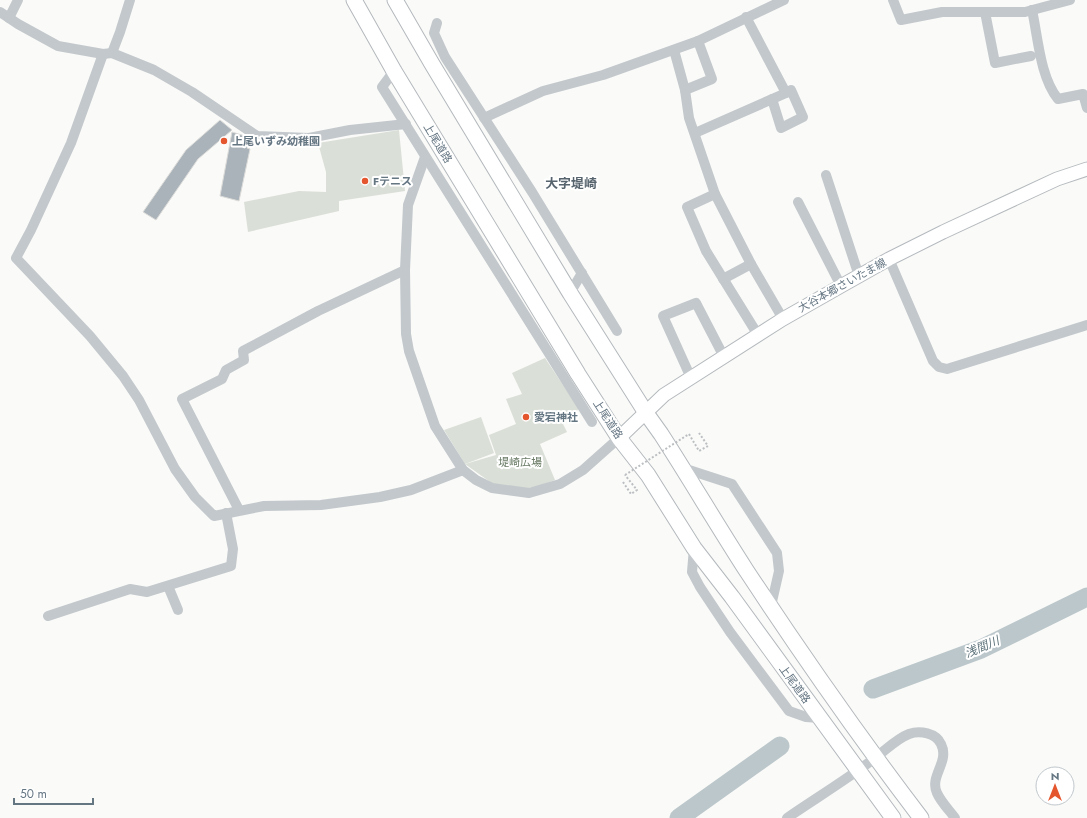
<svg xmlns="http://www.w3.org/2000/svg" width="1087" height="818" font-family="Jost,'Noto Sans JP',sans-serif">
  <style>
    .green { fill: #dadfd7 }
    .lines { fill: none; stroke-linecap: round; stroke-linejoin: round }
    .river { stroke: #bbc7cb; stroke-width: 19 }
    .building { fill: #aab3b9; stroke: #dcdcda }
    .major-casing { stroke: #b5babe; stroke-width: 15 }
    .highway-casing { stroke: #b4b9bd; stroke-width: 17 }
    .path { stroke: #bbbfc2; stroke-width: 2; stroke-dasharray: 2 2; stroke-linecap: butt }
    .minor { stroke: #c3c8cc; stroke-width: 10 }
    .major { stroke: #fff; stroke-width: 13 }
    .highway { stroke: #fff; stroke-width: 15 }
    .path-bridge { stroke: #bbbfc2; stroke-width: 2; stroke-dasharray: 2 2; stroke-linecap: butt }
    .poi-dot { fill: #e4572e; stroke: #fff; stroke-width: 1.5 }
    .labels { text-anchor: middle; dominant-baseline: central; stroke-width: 4; stroke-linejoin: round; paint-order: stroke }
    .poi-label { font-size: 11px; font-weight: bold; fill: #657683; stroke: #fff; text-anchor: start }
    .street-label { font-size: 11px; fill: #657683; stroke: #fff }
    .park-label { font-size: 11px; fill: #687a64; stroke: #fff }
    .water-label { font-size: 12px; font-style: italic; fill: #60757c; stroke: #fff }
    .quarter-label { font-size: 13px; font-weight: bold; fill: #57646e; stroke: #fff }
  </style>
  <rect width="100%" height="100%" fill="#fafaf8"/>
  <g class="green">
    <path d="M399,130L405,191L339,201V211L248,232L244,202L299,191L326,192V172L318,143Z"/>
    <path d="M545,358L579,409L562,422L567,432L540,444L555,480L542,485L524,489L493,484L465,464L496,455L489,435L516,424L506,399L522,394L512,373Z"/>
    <path d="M481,417L494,453L465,464L444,430Z"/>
  </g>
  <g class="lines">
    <g class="river">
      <path d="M873,689L981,649L1087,597"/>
      <path d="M679,818L780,746"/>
    </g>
  </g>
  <g class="building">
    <path d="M220,120L232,130L198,159L156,220L143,212L186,150Z"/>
    <path d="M232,132L245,136L249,139L247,148L250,149L239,201L220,196Z"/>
  </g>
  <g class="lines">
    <defs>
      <path id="major" d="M619,438L664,395L783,319L841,286L889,259L943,232L1057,179L1087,169"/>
      <g id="highway">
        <path d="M354,0L394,71L578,374L619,438L648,475L694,548L732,597L893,818"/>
        <path d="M395,0L432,64L570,293L646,413L661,434C690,479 717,525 746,570C802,655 860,738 921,818"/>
      </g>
    </defs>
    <use href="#major" class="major-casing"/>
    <use href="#highway" class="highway-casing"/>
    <g class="path">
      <path d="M689,434L699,451L708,446L699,433"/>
      <path d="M623,482L631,494L637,490L625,475"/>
    </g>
    <g class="minor">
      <path d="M893,0L901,20L942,12H1025L1070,0"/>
      <path d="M1032,10C1038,37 1040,77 1058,99L1083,94L1087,108"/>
      <path d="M0,12L18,24L58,46L103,54L112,53L154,70L192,92L257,136L309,138L350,130L406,124"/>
      <path d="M985,12L995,63L1031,56"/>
      <path d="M9,18L18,0"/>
      <path d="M437,23L434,33L445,57L532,192L617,331"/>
      <path d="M674,50L685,90L689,118L715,194L751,264L783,319"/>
      <path d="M112,53L120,32L130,0"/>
      <path d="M103,54L71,143L31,230L16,258L90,336L123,376L139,400L175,469L195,497L214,516L264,506L321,505L380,497L411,490L463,470"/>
      <path d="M394,71L382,87L592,422"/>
      <path d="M685,90L712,79L698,41"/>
      <path d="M772,99L781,128L803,117L791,90L786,93"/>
      <path d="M484,118L543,91L603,75L698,41L784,0"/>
      <path d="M695,133L786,93L746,17"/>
      <path d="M425,157L408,205L405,270L406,334L409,351L435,426L463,470L476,480L492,488L529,493L560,484L583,470L619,438"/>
      <path d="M826,175L859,276"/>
      <path d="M715,194L687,207L706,251L758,335"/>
      <path d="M798,202L841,286"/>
      <path d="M889,259L933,361L939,367L947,369L1087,325"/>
      <path d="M723,279L751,264"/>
      <path d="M570,293L582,273"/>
      <path d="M691,378L663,316L696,303L724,357"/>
      <path d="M683,468L732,484L777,553L779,571L771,606"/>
      <path d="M239,510L182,399L222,379L226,370L244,360L243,351L318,311L405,270"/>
      <path d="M694,548L692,572L700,587L730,632L789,711L806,717L819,718"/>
      <path d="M168,586L178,610"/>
      <path d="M48,616L130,589L147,592L231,566L233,549L226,513"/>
      <path d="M787,818C816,798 846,780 875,758C886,750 896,739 909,734C920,730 936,733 941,744C950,762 929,776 937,793C941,802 949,810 955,818"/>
    </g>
    <use href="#major" class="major"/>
    <use href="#highway" class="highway"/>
    <path class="path-bridge" d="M625,475L689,434"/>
  </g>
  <g class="poi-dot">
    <circle cx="224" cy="141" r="4"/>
    <circle cx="365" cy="181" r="4"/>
    <circle cx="526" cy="417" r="4"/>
  </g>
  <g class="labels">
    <g class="poi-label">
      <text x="232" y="141">上尾いずみ幼稚園</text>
      <text x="373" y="181">Fテニス</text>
      <text x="534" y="417">愛宕神社</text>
    </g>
    <g class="street-label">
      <text transform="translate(438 143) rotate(59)">上尾道路</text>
      <text transform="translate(842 285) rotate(-29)">大谷本郷さいたま線</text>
      <text transform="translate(608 419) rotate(57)">上尾道路</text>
      <text transform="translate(795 684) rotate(54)">上尾道路</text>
    </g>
    <g class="park-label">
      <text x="520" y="462">堤崎広場</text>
    </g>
    <g class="water-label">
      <text transform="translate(982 647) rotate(-23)">浅間川</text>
    </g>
    <g class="quarter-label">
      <text x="571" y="183">大字堤崎</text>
    </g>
  </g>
  <g transform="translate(1055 786)"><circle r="19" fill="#ffffff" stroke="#c1c8cd"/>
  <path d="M0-3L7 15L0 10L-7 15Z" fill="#e4572e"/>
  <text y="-6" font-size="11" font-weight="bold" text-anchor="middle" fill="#657683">N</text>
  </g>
  <path d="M14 798v6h79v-6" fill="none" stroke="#657683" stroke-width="2"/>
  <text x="20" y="798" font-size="12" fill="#657683" stroke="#ffffff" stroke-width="3" paint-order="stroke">50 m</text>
</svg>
